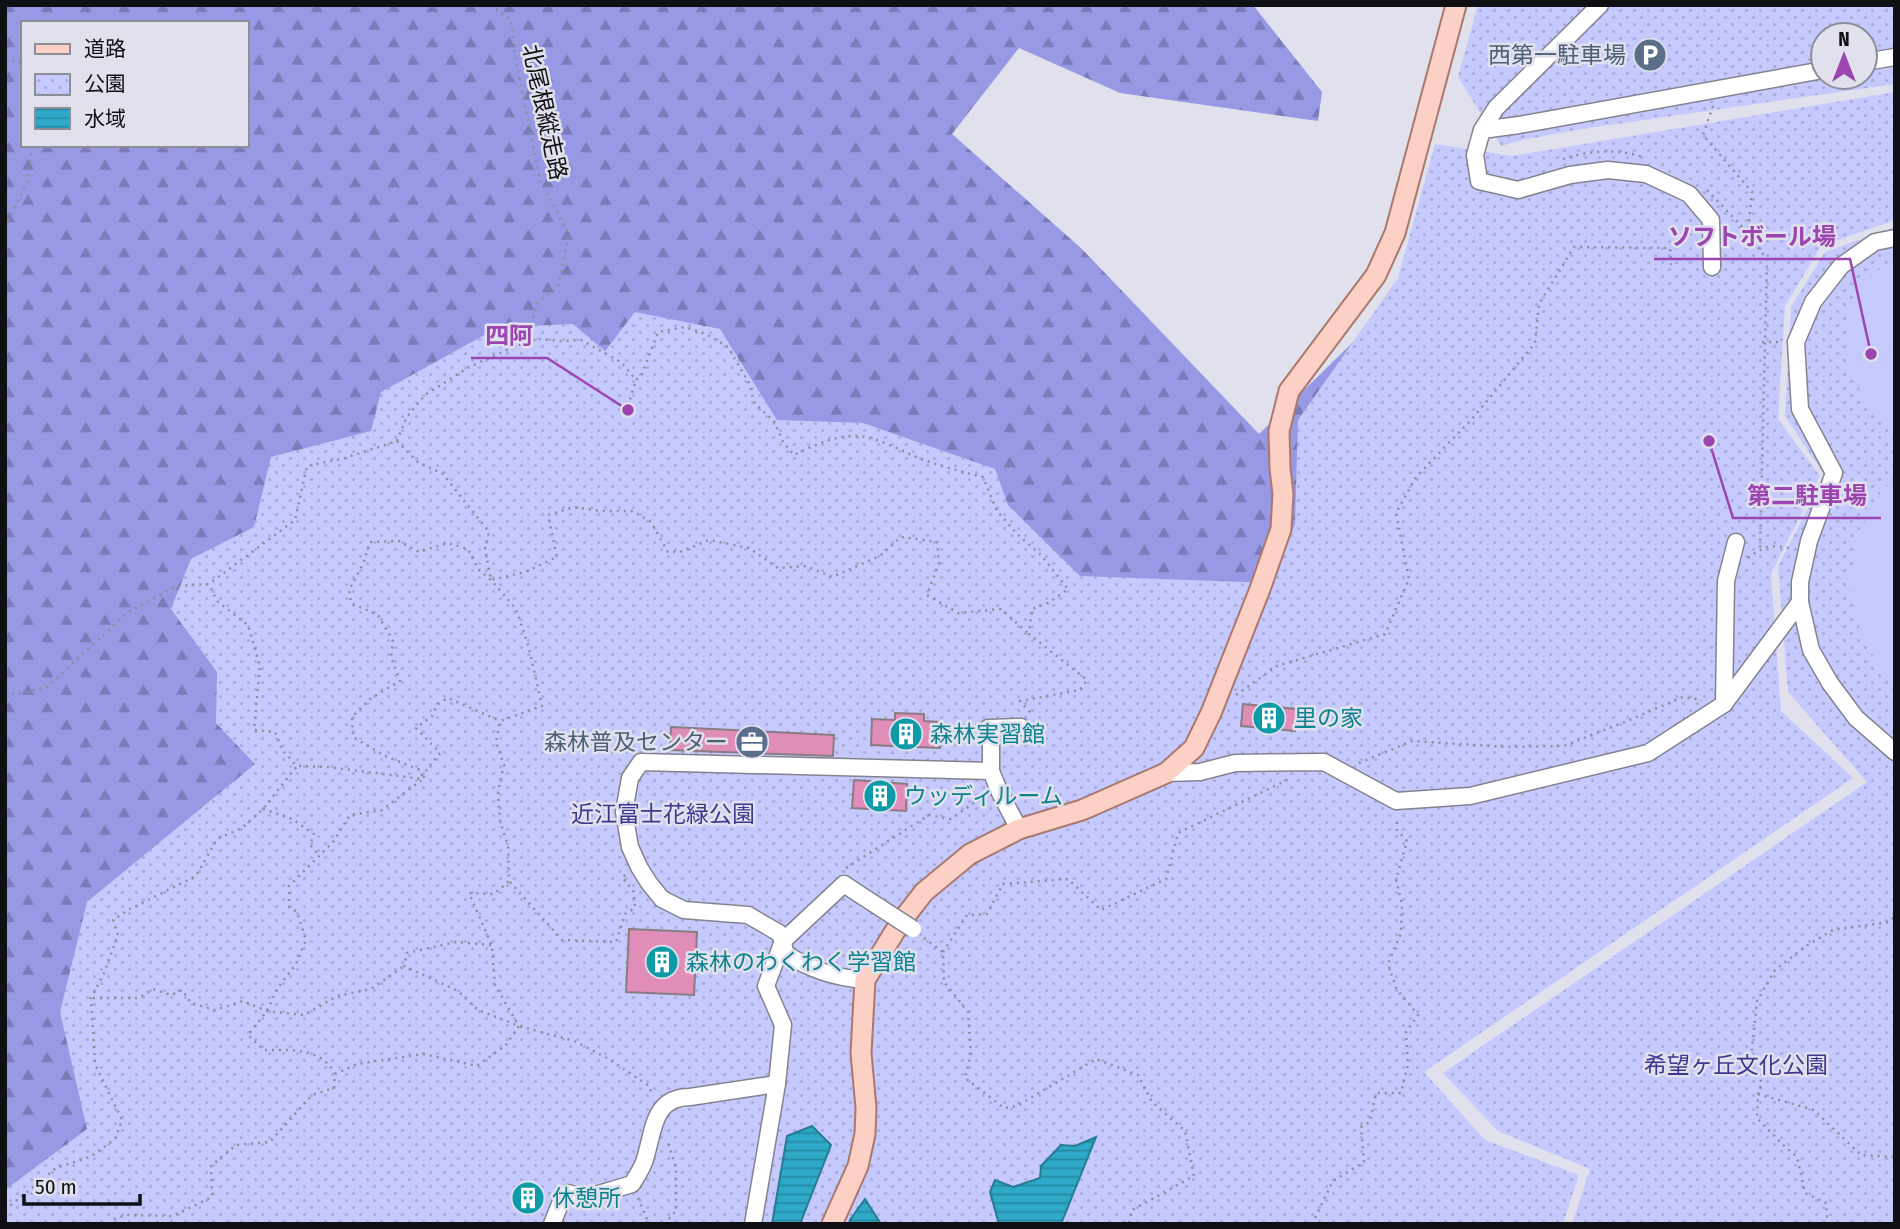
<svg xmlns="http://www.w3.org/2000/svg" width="1900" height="1229" font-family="'Fira Sans Condensed','Noto Sans JP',sans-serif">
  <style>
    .forest { fill: url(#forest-firs); fill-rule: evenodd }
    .park { fill: url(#park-dots); fill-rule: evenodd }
    .garden { fill: #c6c9fe }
    .water { fill: url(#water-rules); stroke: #257b92; stroke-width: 2 }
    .building { fill: #e08eb8; stroke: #897d83; stroke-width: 2 }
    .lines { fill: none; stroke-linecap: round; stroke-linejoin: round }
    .minor-casing { stroke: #82838e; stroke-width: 19 }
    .major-casing { stroke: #a9786e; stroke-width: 23 }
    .path { stroke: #8d8e97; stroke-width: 2.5; stroke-dasharray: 2 5; stroke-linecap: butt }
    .minor { stroke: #fff; stroke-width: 16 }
    .major { stroke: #fdd0c5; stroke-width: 19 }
    .minor-bridge-casing { stroke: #82838e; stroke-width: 19; stroke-linecap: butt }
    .minor-bridge { stroke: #fff; stroke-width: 16 }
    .labels { text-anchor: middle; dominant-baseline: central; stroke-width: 5; stroke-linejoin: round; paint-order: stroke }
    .service-label { font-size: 23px; fill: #4e5e75; stroke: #e0e1ed; text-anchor: end }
    .street-label { font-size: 23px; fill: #0f1014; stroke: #e0e1ed }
    .culture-label { font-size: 23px; fill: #0d838f; stroke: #e0e1ed; text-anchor: start }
    .park-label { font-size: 23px; fill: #3e368e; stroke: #e0e1ed }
    .leader { fill: none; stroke: #9c44b0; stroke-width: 2.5 }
    .callout-dot { fill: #9c44b0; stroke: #e0e1ed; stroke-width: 2.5 }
    .callout-label { font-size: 24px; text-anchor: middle; font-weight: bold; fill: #9c44b0; stroke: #e0e1ed; stroke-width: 5; stroke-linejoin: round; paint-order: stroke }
  </style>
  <defs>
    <pattern id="forest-firs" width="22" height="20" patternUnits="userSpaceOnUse" patternTransform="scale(1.75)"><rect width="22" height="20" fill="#9799e5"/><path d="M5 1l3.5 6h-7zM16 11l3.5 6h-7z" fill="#7a7bb8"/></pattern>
    <pattern id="park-dots" width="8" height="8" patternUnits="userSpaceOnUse" patternTransform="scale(1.75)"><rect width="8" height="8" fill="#c6c9fe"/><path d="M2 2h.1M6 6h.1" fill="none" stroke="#a9acd9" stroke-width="1.8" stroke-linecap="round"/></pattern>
    <pattern id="water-rules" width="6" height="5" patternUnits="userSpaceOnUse" patternTransform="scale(1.75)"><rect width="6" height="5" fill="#2fa9c8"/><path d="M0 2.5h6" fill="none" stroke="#2688a1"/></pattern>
  </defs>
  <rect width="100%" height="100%" fill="#e0e1ed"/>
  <path class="forest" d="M5,5H1253L1322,92L1318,121L1120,93L1019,48L952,134L1082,249L1259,434L1395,301L1637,540L5,1224ZM23,23H247V145H23Z"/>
  <g class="park">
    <path d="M1478,5H1895V84L1582,129L1522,140L1501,146L1458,77ZM1823,35H1865V77H1823Z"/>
    <path d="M1895,92V220L1821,246L1785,306L1778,419L1820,476L1771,574L1781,711L1853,778L1424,1072L1485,1140L1579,1175L1563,1224H5V1190L87,1129L60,1012L87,902L255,764L216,723L217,672L171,609L191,559L254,527L271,457L371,431L381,392L499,327L573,324L605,351L635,312L720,329L777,420L863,423L995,469L1008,505L1080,576L1271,583L1295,524L1298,420L1398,278L1435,144L1512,156Z"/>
    <path d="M1895,227V1224H1572L1590,1169L1498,1131L1443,1073L1867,782L1788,692L1778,566L1825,476L1785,416L1791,307L1825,252Z"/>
  </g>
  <g class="garden">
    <path d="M1895,257V433C1863,397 1838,370 1848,319C1850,313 1850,305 1853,298C1857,287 1885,265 1895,257Z"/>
    <path d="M1895,484V686L1884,676L1861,633L1849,583L1860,530L1884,487Z"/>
  </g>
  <g class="water">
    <path d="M812,1126L831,1145L800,1224H772L787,1136Z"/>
    <path d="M1096,1137L1061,1224H999L990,1192L995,1180L1013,1187L1040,1178L1041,1166L1061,1145L1075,1146Z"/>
    <path d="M865,1199L881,1224H849L850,1220Z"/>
  </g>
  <g class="building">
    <path d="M1243,704L1297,709L1295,731L1241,726Z"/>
    <path d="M895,713L924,714V721L941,722L940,748L871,745L872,719L895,720Z"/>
    <path d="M671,727L834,735L833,756L670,750Z"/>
    <path d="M854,780L907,784L906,811L852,808Z"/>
    <path d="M629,929L697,932L694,995L626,992Z"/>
    <path d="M533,1185L538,1192L539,1200L531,1208L519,1203L517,1195L523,1186Z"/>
  </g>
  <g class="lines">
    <defs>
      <g id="minor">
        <path d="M1600,5L1496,108L1482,130L1475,155L1479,181L1518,190L1570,175L1608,170L1646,174L1689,194L1711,220L1712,267"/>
        <path d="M1865,62L1895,57"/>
        <path d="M1482,130L1519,125L1823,70"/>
        <path d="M1895,238L1875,242L1841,266L1813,302L1796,342L1800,409L1834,473L1809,541L1800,582V602L1811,650L1830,683L1856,718L1895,752"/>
        <path d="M1724,704L1726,581L1736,542"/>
        <path d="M991,771V740L988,728L1021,727"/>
        <path d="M1166,773L1200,772L1235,763L1324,762L1396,801L1470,796L1648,753L1724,704L1800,602"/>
        <path d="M865,980C835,978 810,970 785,953L783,941L779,933L748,915L684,910L662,899L649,883L639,867L630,847L624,812L630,778L641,762L991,771L1000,793L1019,829"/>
        <path d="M552,1224L562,1199L568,1193L585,1198L632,1184C637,1176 643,1167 645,1159C654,1130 653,1097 690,1097L777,1084"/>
        <path d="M753,1224L777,1084L783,1025L766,986L783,941L844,884L859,894"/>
      </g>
      <path id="major" d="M832,1224L858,1166L865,1134L866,1108L861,1053L865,980L900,923L924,892L970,854L1019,829L1082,810L1166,773L1194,748L1211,713L1260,589L1281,529L1283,494L1280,468L1279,431L1289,391L1376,275L1395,233L1456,5"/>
    </defs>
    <use href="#minor" class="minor-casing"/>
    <use href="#major" class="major-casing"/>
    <g class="path">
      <path d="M490,5L511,20L515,56L540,180L569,234L558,286L538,302L525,342"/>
      <path d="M5,61H14L20,64L23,75"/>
      <path d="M1834,80L1855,77"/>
      <path d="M1713,106L1703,135L1752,192L1748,233"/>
      <path d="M1563,159C1587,151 1617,148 1642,157"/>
      <path d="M1707,190L1748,233L1767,260L1760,548"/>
      <path d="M5,227L27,183L33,145"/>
      <path d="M1762,342H1782"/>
      <path d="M628,406L636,380"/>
      <path d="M397,441L406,418L425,395L469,367L525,342L539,339L561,341L581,340L621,362L636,380L642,374L658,332L685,327L706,334L728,347L749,383L755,404L774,421L783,442L794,455C812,446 833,436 855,436C873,435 904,452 921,459C941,466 962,472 983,477L997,511L1017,534L1041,555L1068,589L1048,603L1032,609L1029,634L1087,680L1080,690L1020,701L1032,714"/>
      <path d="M397,441L418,462L443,474L489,532L485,549L491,580L525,572L557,557L548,515L574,507L600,511H633L651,522L668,552H680L709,540L749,548L778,568L806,566L832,577L880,556L901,537L937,542L939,563L927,595L958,613L1001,609L1029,634"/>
      <path d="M1748,558C1765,545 1773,544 1793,549"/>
      <path d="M5,693L18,694L47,687L127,613L177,586L209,584L295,520L307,466L345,458L397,441"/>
      <path d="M1236,695L1277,666L1385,634L1409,579L1396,513L1416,477L1472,419L1535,343L1539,304L1574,247L1670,248L1671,265"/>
      <path d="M1359,763L1412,741L1508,747L1564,746L1627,721L1683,697L1702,700"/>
      <path d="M299,766L328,767L423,779L427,769L440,753L416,728L432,716L438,704L448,698L500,721"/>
      <path d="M263,809L292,819L314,834L310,845L318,854"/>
      <path d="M846,868L929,815L951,819L975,802L985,798"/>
      <path d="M510,882L562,940L616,942L625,914L635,908L634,892L622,877L627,874"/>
      <path d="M924,938L943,952L944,982L968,1012L971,1054L965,1078L1004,1108L1017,1106L1096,1059L1138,1075L1152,1102L1185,1131L1194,1176L1132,1210L1129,1224"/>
      <path d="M491,945L456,942L407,953L404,966L458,991L478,1010L519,1026L574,1041L609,1059L649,1086L653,1096"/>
      <path d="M943,952L967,915L987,914L1003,884L1068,879L1101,910L1166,879L1178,833L1289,779"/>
      <path d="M93,998H139L153,989L171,995L182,990L191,1003L215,1010L243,1001L267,1011L304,1015L337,996L371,989L404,966"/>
      <path d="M1758,1094L1814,1110L1861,1155L1895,1157"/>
      <path d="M638,1198L649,1224"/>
      <path d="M5,1210L56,1168L90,1157L115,1139L122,1120L95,1064L91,998L104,973L118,935L113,920L130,909L196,876L217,839L242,828L263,809L297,766L283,751L275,732L254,730L260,666L248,625L217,601L209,584"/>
      <path d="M111,1224V1220L126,1215L173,1216L212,1197L211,1166L236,1145L270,1142L312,1095L334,1088L335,1074L357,1064L423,1054L477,1066L506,1045L519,1026L495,985L492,946L469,893L494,894L509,881L508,846L500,821L498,792L504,765L496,742L500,721L542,706L529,648L516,609L491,580L478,569L468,549L448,543L419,552L399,541L370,542L363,564L349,590L351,603L378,615L393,641L391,657L400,681L371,698L352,717L353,737L385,756L420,770L423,779L382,810L350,815L333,842L289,886V907L297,912L306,940L296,964L277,989L267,1011L248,1035L264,1050C290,1050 321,1047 335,1074"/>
      <path d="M664,1224L676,1211V1168L667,1139"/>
      <path d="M1312,1224L1333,1181L1364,1162L1361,1127L1370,1122L1376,1093H1401L1408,1065L1406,1032L1418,1015L1397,990L1388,964L1401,933L1402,904L1396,880L1407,841L1397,830V817"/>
      <path d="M1825,1224L1827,1219L1826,1203L1805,1193L1797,1157L1784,1146L1757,1118L1758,1094L1762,1082L1750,1068L1757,1001L1775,970L1806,946L1833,930L1889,922L1895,916"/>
    </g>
    <use href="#minor" class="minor"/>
    <use href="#major" class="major"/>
    <defs>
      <path id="minor-bridge" d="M859,894L913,929"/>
    </defs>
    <use href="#minor-bridge" class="minor-bridge-casing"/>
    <use href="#minor-bridge" class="minor-bridge"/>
  </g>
  <defs>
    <symbol id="parking-disc" viewBox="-11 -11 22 22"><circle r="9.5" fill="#5c6f8a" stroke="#e0e1ed"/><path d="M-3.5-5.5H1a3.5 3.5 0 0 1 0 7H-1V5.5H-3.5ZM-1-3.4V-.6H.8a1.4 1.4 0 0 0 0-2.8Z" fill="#fff"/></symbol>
    <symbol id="building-disc" viewBox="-11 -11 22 22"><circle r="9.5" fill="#0f9aa8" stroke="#e0e1ed"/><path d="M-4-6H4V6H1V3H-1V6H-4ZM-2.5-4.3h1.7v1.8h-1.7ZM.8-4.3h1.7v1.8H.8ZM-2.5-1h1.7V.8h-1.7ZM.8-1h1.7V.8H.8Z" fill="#fff"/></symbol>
    <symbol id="office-disc" viewBox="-11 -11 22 22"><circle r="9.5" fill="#5c6f8a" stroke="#e0e1ed"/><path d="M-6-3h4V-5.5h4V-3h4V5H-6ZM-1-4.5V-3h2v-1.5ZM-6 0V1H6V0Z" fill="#fff"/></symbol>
  </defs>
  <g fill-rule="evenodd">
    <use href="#parking-disc" x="1631" y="36" width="38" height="38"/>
    <use href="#building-disc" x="1250" y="699" width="38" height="38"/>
    <use href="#building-disc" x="887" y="715" width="38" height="38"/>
    <use href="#office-disc" x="733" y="723" width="38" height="38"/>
    <use href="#building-disc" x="861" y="777" width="38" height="38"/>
    <use href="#building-disc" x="643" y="943" width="38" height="38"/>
    <use href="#building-disc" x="509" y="1179" width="38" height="38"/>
  </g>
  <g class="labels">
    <g class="service-label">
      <text x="1626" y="55">西第一駐車場</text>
      <text x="728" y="742">森林普及センター</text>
    </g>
    <g class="street-label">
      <text transform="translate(545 112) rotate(78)">北尾根縦走路</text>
    </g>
    <g class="culture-label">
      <text x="1294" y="718">里の家</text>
      <text x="930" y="734">森林実習館</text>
      <text x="904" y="796">ウッディルーム</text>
      <text x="686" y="962">森林のわくわく学習館</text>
      <text x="552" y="1198">休憩所</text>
    </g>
    <g class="park-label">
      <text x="663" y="814">近江富士花緑公園</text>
      <text x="1736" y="1065">希望ヶ丘文化公園</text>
    </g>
  </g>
  <path class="leader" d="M1871 354L1850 259H1654M628 410L547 358H471M1709 441L1733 518H1881"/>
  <g class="callout-dot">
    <circle cx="1871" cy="354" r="7"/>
    <circle cx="628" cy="410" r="7"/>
    <circle cx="1709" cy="441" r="7"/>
  </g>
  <g class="callout-label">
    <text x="1752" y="245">ソフトボール場</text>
    <text x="509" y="344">四阿</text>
    <text x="1807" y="504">第二駐車場</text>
  </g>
  <rect width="1900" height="1229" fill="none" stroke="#0f1014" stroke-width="14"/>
  <rect x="21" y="21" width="228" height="126" fill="#e0e1ed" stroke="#8c8d96" stroke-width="2"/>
  <rect x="35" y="44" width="35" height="10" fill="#fdd0c5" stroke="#8c8d96" stroke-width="2"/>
  <text x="84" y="56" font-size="21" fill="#0f1014">道路</text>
  <rect x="35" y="74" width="35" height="21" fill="url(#park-dots)" stroke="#8c8d96" stroke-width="2"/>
  <text x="84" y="91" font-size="21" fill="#0f1014">公園</text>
  <rect x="35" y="108" width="35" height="21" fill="url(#water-rules)" stroke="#8c8d96" stroke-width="2"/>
  <text x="84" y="126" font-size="21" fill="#0f1014">水域</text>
  <g transform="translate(1844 56)"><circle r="33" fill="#e0e1ed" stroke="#8c8d96" stroke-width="2"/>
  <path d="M0-5L12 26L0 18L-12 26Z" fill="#9c44b0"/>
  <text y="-10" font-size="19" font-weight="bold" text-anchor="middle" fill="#0f1014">N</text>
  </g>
  <path d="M24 1194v10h116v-10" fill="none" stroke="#0f1014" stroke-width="3.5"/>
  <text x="35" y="1194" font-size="21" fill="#0f1014" stroke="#e0e1ed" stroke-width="5" paint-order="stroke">50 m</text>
</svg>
